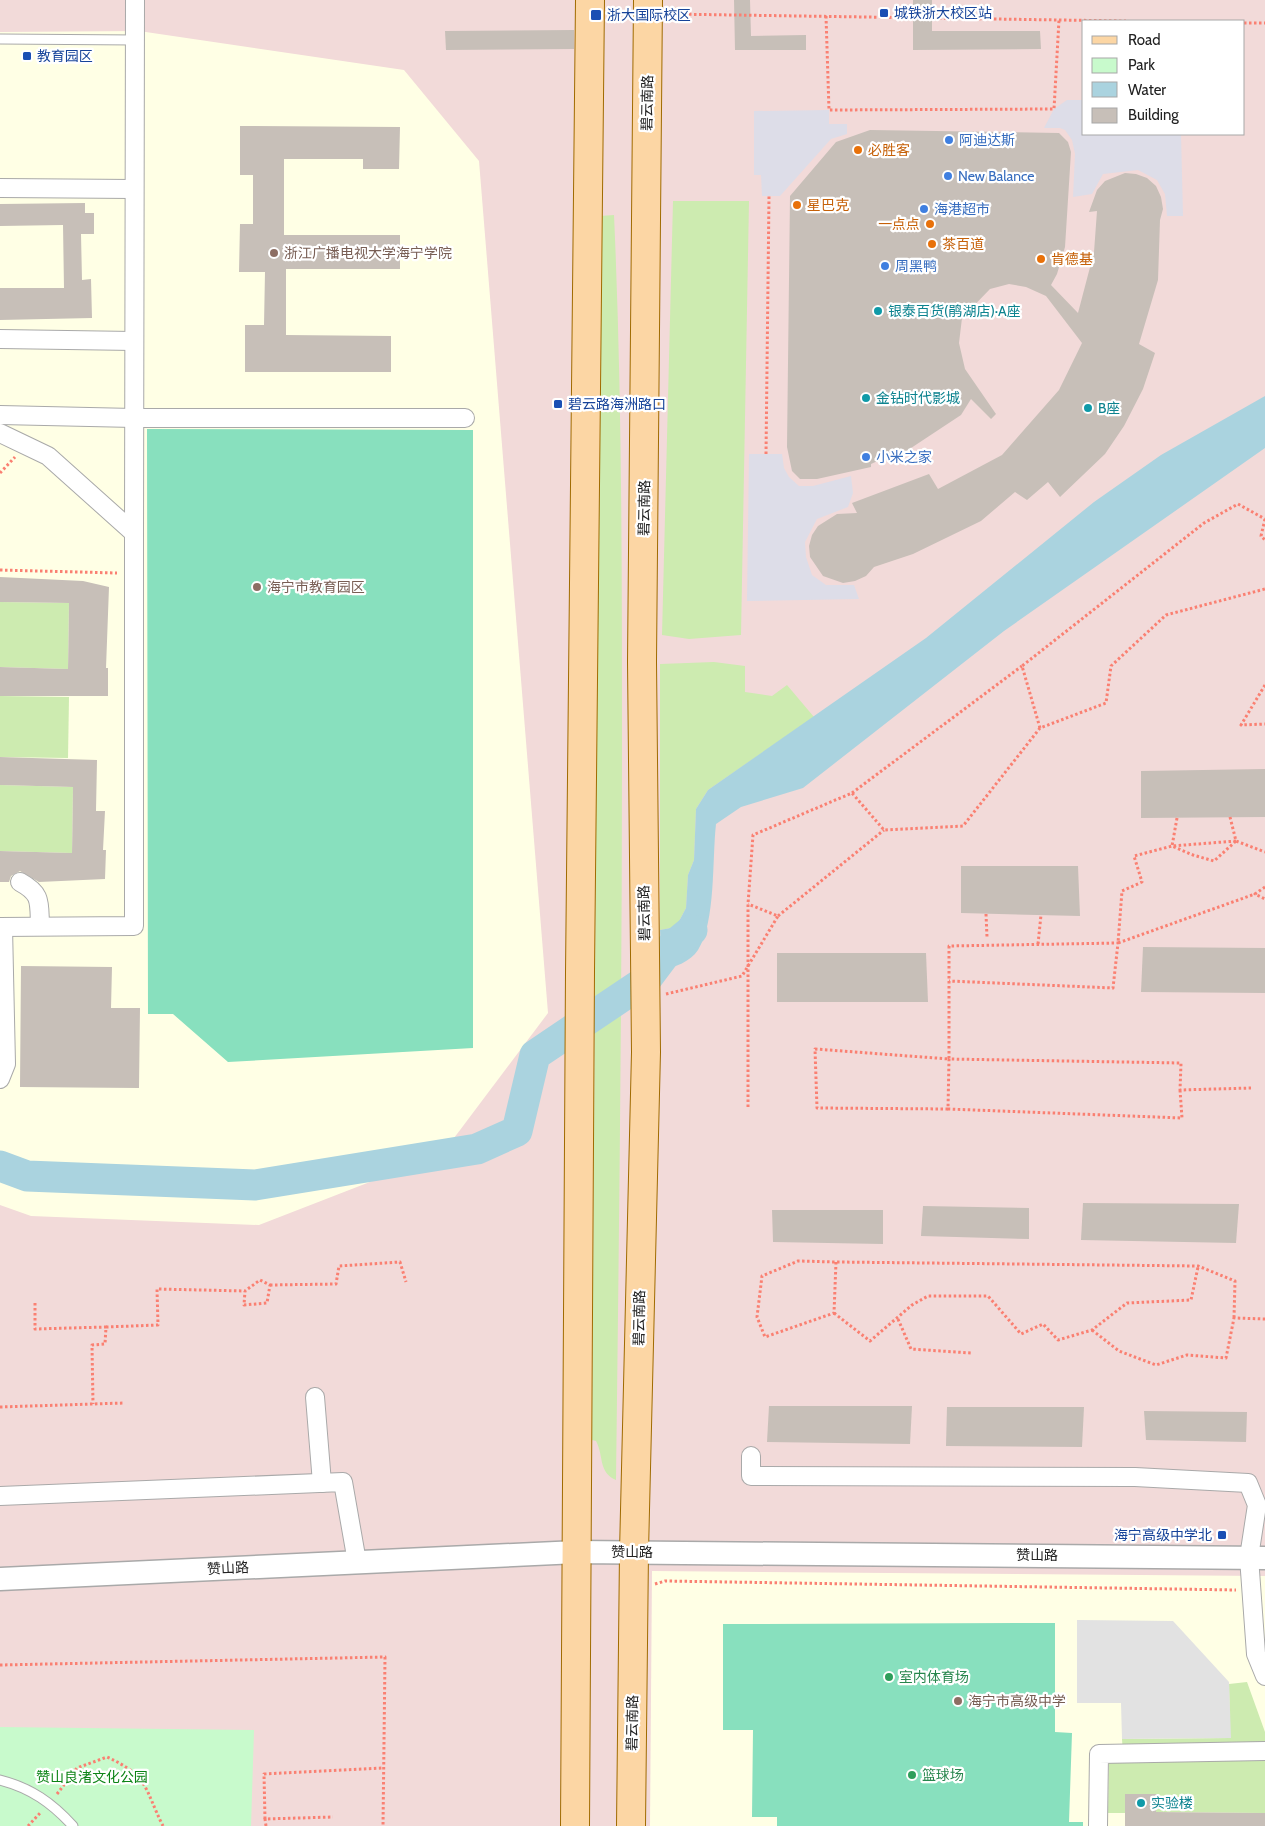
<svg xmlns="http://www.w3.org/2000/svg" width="1265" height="1826" font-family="Cabin,'Noto Sans SC',sans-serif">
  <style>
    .commercial { fill: #f2dad9; fill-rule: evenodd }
    .education { fill: #ffffe5 }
    .grass { fill: #cdebb0 }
    .park { fill: #c8facc }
    .pitch { fill: #88e0be }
    .parking { fill: #e2e2e2 }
    .plaza { fill: #dddde8 }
    .water { fill: #aad3df }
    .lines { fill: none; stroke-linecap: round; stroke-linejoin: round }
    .river { stroke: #aad3df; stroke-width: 31 }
    .building { fill: #c7bfb8 }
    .service-casing { stroke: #a9a9a9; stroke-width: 11 }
    .minor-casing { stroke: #a9a9a9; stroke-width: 20 }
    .tertiary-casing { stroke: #a9a9a9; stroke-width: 25 }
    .primary-casing { stroke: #a06b00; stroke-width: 30 }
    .path { stroke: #fa8072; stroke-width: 3; stroke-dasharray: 2.5 2.5; stroke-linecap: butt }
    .service { stroke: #fff; stroke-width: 9 }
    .minor { stroke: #fff; stroke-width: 18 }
    .tertiary { stroke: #fff; stroke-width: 22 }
    .primary { stroke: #fcd6a4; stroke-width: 28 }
    .transit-dot { fill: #1a4fb4; stroke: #fff; stroke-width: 2 }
    .shop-dot { fill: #3f7fe0; stroke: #fff; stroke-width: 2 }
    .food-dot { fill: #e8710a; stroke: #fff; stroke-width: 2 }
    .education-dot { fill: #8d6e63; stroke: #fff; stroke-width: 2 }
    .culture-dot { fill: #0f9aa8; stroke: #fff; stroke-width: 2 }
    .leisure-dot { fill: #2e9e5b; stroke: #fff; stroke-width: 2 }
    .labels { text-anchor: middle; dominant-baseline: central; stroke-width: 4.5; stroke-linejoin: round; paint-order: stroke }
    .transit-label { font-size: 14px; fill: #164399; stroke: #fff; text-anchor: start }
    .street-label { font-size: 14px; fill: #222; stroke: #fff }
    .shop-label { font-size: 14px; fill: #366cbe; stroke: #fff; text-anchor: start }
    .food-label { font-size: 14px; fill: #c56008; stroke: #fff; text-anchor: start }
    .education-label { font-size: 14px; fill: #785e54; stroke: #fff; text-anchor: start }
    .culture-label { font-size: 14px; fill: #0d838f; stroke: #fff; text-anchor: start }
    .leisure-label { font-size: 14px; fill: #27864d; stroke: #fff; text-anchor: start }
    .park-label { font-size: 14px; fill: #0c8416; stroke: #fff }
  </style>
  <rect width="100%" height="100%" fill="#f2efe9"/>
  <path class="commercial" d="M0,0H1265V1826H0ZM1084,21H1244V134H1084Z"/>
  <g class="education">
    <path d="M139,31L404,70L479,161L548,1013L442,1154L259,1225L31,1216L0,1205V32Z"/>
    <path d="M652,1571L1265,1576V1826H650Z"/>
  </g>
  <g class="grass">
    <path d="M673,201H749L741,635L689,639L662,635Z"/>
    <path d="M614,215C622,393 622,571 622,749C622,993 619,1236 616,1480C598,1472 604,1456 596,1441L592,1440L600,216Z"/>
    <path d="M0,602L69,603L68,669L0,667Z"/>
    <path d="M714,662L745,666V692L772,696L787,685L814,717L708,790L696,809L694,860L688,875L686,908L676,927L660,930V664Z"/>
    <path d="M0,696L69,697L68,758L0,757Z"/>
    <path d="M0,785L73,787L72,853L0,851Z"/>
    <path d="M1247,1682L1265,1732V1741L1257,1751H1265V1813L1156,1812V1794L1125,1813H1108L1109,1754H1123L1122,1739L1230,1738L1229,1684Z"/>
  </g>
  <path class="park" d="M0,1727L254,1730L251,1826H0Z"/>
  <g class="pitch">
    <path d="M147,429L473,430V1048L228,1062L173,1014H148Z"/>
    <path d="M1055,1623V1732L1072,1733L1069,1822H1083V1826H777V1817H752L753,1730H723V1624Z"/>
  </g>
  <path class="parking" d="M1077,1620L1173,1621L1229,1682L1231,1738L1122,1739L1121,1703H1077Z"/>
  <g class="plaza">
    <path d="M1067,100H1084V134H1181L1183,216H1167L1165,194L1157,180L1138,170L1103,174L1092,194L1073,197L1075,154L1072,140L1065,130L1060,128H1044L1054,109Z"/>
    <path d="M829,110V124H847V134L831,139L780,196H762L761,175H754V111Z"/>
    <path d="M749,454H782L784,468L789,477L799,486H813L851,476L853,493L848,507L817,519L805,542L806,557L812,575L826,585H854L859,599L747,601Z"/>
  </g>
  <path class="water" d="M1265,396V448L1004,631L803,788L741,807L716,824C712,859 716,922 698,950C690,962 675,967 662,970L660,930L676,927L686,908L688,875L694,860L696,809L708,790L926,638L1094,502L1161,455Z"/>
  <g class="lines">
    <path class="river" d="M0,1166L27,1176L255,1185L477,1149L517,1131L535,1055L645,981L669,949L692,930"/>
  </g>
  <g class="building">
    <path d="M734,0H750L751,36L806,35V50H735Z"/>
    <path d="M913,0H932V31H1040L1041,49L913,50Z"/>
    <path d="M574,30V49L446,50L445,31Z"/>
    <path d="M240,126L400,127L399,169H363V159H284V235H400V269H286V335L391,336V372H245V325H264L265,272H239L240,224H253V175H240Z"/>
    <path d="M870,130L1059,133L1068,142L1071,152L1065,247L1057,274L1051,285L1078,313L1094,252L1097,211L1089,212L1097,190L1105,181L1125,173L1136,174L1147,178L1156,186L1161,197L1163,209L1160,220L1158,280L1139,344L1155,353L1143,389L1124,426L1105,454L1060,497L1048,482L1027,500L1015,492L981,521L913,554L874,567L866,576L855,581L843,583L823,576L810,557L809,546L812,535L818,526L837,514L857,513L852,503L929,474L938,489L1002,455L1059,390L1082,343L1046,296L1026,287L1009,284L990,289L962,318L959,343L965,369L996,414L991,419L971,399L961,415L905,452L904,449L871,464V467L817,479H800L792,471L787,447L790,196L836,142Z"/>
    <path d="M85,203V213H94V234H81L82,280L91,279L92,318L0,320V288H64L63,225L0,226V204Z"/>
    <path d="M0,577L83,581L109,587L106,668H108V696H0V667L68,669L69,603L0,602Z"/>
    <path d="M0,757L97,760L96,811H105L103,850H106L105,879L39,882L20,871L11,876L9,882H0V851L72,853L73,787L0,785Z"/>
    <path d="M1265,769V817L1141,818V771Z"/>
    <path d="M961,866H1078L1080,916L961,913Z"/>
    <path d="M1143,947L1265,948V993L1141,992Z"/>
    <path d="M777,953H926L928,1002H777Z"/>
    <path d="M21,966L112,967L111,1008H140L139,1088L20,1087Z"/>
    <path d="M1083,1203L1239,1204L1236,1243L1081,1240Z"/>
    <path d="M923,1206L1029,1208V1239L921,1236Z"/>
    <path d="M772,1210H883V1244L773,1242Z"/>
    <path d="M769,1406H912L910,1444L767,1442Z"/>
    <path d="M947,1407H1084L1082,1447L946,1446Z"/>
    <path d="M1144,1411L1247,1412L1246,1442L1146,1440Z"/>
    <path d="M1125,1794H1157L1156,1812L1265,1813V1826H1125Z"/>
  </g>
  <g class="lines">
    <defs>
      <g id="service">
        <path d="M0,39L135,40"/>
        <path d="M0,1780C31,1788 52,1803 73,1826"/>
      </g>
      <g id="minor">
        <path d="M0,188L134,189"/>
        <path d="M0,339L134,341"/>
        <path d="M0,415L134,418H465"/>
        <path d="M0,433L48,456L134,533V926L0,927"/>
        <path d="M134,533L135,0"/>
        <path d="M20,882C42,894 39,902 40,926"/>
        <path d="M0,1079L6,1064L3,927"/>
        <path d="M315,1397L322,1483"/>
        <path d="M751,1456V1476L1135,1477L1248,1483L1257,1505L1249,1557L1256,1654L1265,1676"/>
        <path d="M0,1496L343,1482L357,1562"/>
        <path d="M1098,1826L1099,1754L1265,1751"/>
      </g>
      <path id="tertiary" d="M0,1579L577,1552L1265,1558"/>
      <g id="primary">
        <path d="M575,1826L580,972L590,0"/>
        <path d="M631,1826L634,1552L646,1052L642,662L648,0"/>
      </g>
    </defs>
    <use href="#service" class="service-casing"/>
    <use href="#minor" class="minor-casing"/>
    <use href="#tertiary" class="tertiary-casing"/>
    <use href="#primary" class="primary-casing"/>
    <g class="path">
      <path d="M669,14L1126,21"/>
      <path d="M826,16L829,110L1054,109L1059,20"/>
      <path d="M1244,23H1265"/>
      <path d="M766,454L769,196"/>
      <path d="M0,473L15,457"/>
      <path d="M1265,519L1261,536L1265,540"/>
      <path d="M0,570L117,573"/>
      <path d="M1265,685L1241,725L1265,724"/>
      <path d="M1040,728L1022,666L1204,523L1238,504L1265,519"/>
      <path d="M852,793L1022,666"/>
      <path d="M1230,817L1236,841L1265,852"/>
      <path d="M1177,818L1172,846L1193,855L1214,861L1236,841"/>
      <path d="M1236,841L1172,846L1134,856L1142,882L1122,891L1118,943L1255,894"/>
      <path d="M1265,887L1255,894L1265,899"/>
      <path d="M986,914L987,937"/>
      <path d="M778,916L884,830"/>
      <path d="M1038,944L1041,915"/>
      <path d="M666,994L742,976L778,916L748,904"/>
      <path d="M1180,1090L1182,1118L948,1109L949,1059L1181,1063L1180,1090L1251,1088"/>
      <path d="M748,1107V904L753,835L852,793L884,830L963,826L1040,728L1106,703L1111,666L1166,615L1265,589"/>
      <path d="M948,1109L817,1108L815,1049L949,1059V946L1118,943L1113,988L949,981"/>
      <path d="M836,1262L834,1313L765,1337L757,1317L762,1276L798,1261L836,1262L1198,1266L1235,1281L1234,1318"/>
      <path d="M270,1285L336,1284L339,1266L400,1262L406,1282"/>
      <path d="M35,1303V1329L106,1327L105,1344L92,1345L93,1404"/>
      <path d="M834,1313L870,1341L912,1305L928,1296H988L1021,1334L1043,1324L1058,1340L1092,1330L1127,1303L1191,1300L1198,1267"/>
      <path d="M898,1319L911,1349L971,1353"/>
      <path d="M106,1327L158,1325L157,1289L245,1291L244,1305L267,1303L270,1285L260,1280L245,1291"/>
      <path d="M1092,1330L1119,1351L1156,1365L1187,1355L1226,1358L1234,1318L1265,1319"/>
      <path d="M0,1407L124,1403"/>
      <path d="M655,1584L665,1581L1236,1590"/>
      <path d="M0,1665L385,1657L383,1826"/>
      <path d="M57,1794L77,1768L107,1757C149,1776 144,1788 163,1826"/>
      <path d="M265,1819L264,1774L383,1768"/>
      <path d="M28,1826L41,1812"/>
      <path d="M266,1826L265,1819L333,1817"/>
    </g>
    <use href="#service" class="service"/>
    <use href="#minor" class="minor"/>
    <use href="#tertiary" class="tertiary"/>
    <use href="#primary" class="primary"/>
  </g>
  <g class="transit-dot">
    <rect x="879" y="8" width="10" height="10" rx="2.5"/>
    <rect x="590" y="9" width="12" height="12" rx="2.5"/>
    <rect x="22" y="51" width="10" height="10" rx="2.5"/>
    <rect x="553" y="399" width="10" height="10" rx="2.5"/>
    <rect x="1217" y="1530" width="10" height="10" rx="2.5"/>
  </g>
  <g class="shop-dot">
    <circle cx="949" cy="140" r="5"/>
    <circle cx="948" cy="176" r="5"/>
    <circle cx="924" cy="209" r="5"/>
    <circle cx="885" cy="266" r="5"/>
    <circle cx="866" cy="457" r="5"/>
  </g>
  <g class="food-dot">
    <circle cx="858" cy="150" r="5"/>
    <circle cx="797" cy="205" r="5"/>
    <circle cx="930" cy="224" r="5"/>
    <circle cx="932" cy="244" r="5"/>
    <circle cx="1041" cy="259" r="5"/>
  </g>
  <g class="education-dot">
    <circle cx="274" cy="253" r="5"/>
    <circle cx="257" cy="587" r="5"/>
    <circle cx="958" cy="1701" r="5"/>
  </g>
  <g class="culture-dot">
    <circle cx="878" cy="311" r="5"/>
    <circle cx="866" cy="398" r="5"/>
    <circle cx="1088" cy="408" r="5"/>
    <circle cx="1141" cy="1803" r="5"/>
  </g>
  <g class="leisure-dot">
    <circle cx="889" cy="1677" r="5"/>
    <circle cx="912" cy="1775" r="5"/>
  </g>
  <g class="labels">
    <g class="transit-label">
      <text x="894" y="13">城铁浙大校区站</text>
      <text x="607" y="15">浙大国际校区</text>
      <text x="37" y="56">教育园区</text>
      <text x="568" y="404">碧云路海洲路口</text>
      <text x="1212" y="1535" text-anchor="end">海宁高级中学北</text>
    </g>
    <g class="street-label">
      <text transform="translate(647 103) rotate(-89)">碧云南路</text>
      <text transform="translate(644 508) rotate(-89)">碧云南路</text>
      <text transform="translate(644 913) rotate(-91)">碧云南路</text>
      <text transform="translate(639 1318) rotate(-89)">碧云南路</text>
      <text x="632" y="1552">赞山路</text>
      <text x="1037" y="1555">赞山路</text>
      <text transform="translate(228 1568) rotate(-3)">赞山路</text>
      <text transform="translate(632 1723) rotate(-89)">碧云南路</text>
    </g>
    <g class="shop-label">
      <text x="959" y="140">阿迪达斯</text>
      <text x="958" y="176">New Balance</text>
      <text x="934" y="209">海港超市</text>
      <text x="895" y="266">周黑鸭</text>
      <text x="876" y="457">小米之家</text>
    </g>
    <g class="food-label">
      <text x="868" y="150">必胜客</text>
      <text x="807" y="205">星巴克</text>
      <text x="920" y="224" text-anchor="end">一点点</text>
      <text x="942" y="244">茶百道</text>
      <text x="1051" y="259">肯德基</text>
    </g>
    <g class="education-label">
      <text x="284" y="253">浙江广播电视大学海宁学院</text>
      <text x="267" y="587">海宁市教育园区</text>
      <text x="968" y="1701">海宁市高级中学</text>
    </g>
    <g class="culture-label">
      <text x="888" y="311">银泰百货(鹃湖店)·A座</text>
      <text x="876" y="398">金钻时代影城</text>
      <text x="1098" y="408">B座</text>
      <text x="1151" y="1803">实验楼</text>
    </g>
    <g class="leisure-label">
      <text x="899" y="1677">室内体育场</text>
      <text x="922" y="1775">篮球场</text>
    </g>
    <g class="park-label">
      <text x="92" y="1777">赞山良渚文化公园</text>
    </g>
  </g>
  <rect x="1082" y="20" width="162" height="115" fill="#ffffff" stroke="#a7a7a7"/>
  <rect x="1092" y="36" width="25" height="8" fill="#fcd6a4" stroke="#a7a7a7"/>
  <text x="1128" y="45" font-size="15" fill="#222222">Road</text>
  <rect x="1092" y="58" width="25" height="15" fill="#c8facc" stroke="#a7a7a7"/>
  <text x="1128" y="70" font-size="15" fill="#222222">Park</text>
  <rect x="1092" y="82" width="25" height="15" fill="#aad3df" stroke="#a7a7a7"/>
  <text x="1128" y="95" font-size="15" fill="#222222">Water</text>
  <rect x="1092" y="108" width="25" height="15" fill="#c7bfb8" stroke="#a7a7a7"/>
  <text x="1128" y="120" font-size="15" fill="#222222">Building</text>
</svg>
